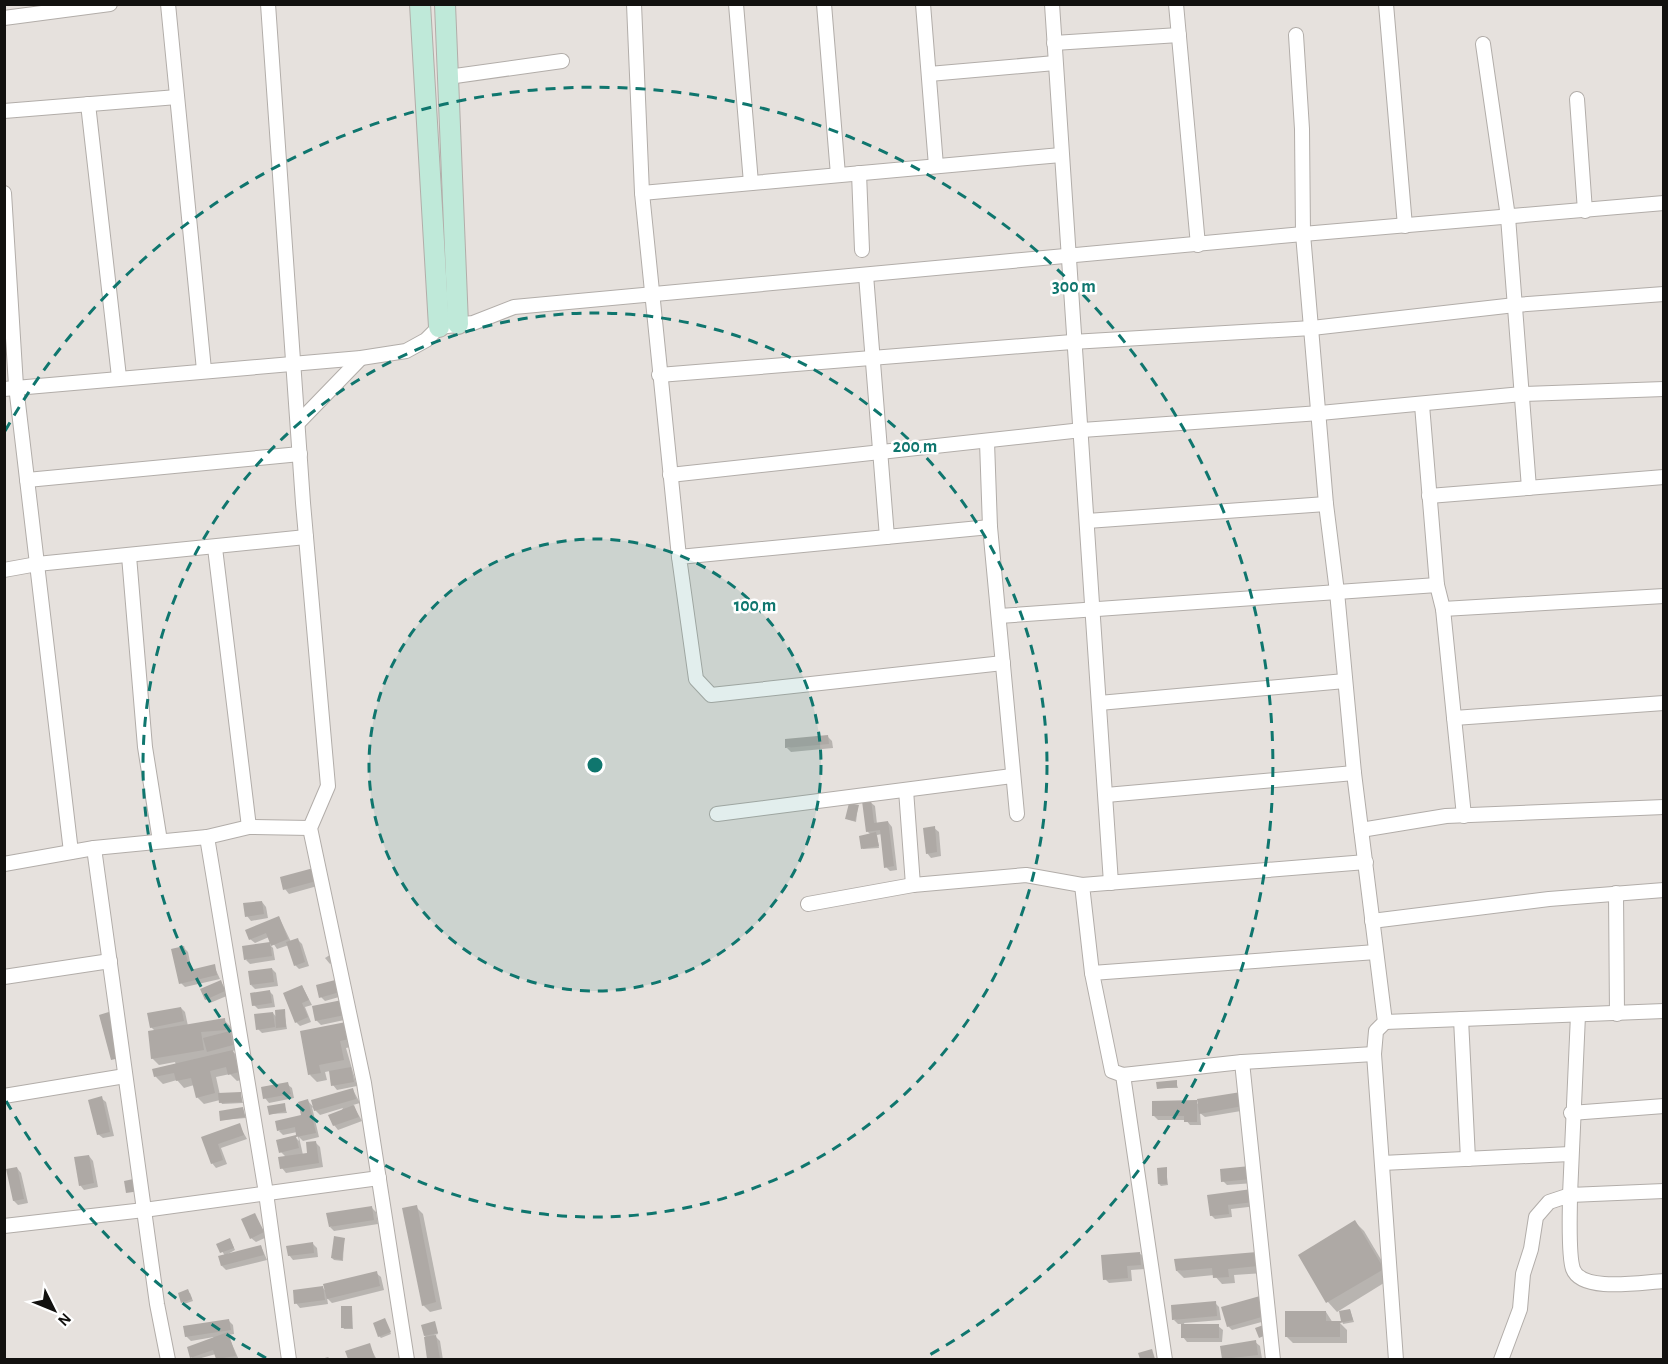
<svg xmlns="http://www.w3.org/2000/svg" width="1668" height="1364" font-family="'Alegreya Sans',sans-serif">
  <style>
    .shadow { fill: #0003 }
    .building { fill: #aea9a5 }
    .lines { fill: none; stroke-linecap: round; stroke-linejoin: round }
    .street-casing { stroke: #b2ada9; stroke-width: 16 }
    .secondary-casing { stroke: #b2ada9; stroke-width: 22 }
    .street { stroke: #fff; stroke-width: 14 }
    .secondary { stroke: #bfe9d9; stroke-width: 20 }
    .ring { fill: none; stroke: #0f766e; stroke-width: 3; stroke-dasharray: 10 8 }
    .centre { fill: #0f766e; stroke: #fff; stroke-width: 3 }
    .ring-label { font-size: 18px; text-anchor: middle; font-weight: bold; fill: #0f766e; stroke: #fff; stroke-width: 5; stroke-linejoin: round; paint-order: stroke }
  </style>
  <rect width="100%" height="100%" fill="#e6e1dd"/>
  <g class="shadow">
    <path d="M828,737L832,741L833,748L791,752L787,748Z"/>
    <path d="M870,802L875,806L877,824L888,822L892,827L897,870L890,871L886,867L882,834L877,835L879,848L863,849L861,837L871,835L867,831Z"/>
    <path d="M858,806L856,822L849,820L847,819Z"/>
    <path d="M934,828L939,832L941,856L931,858L927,853Z"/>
    <path d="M320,867L328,883L289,894L285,889Z"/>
    <path d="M262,902L266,907L268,918L251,921L247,916Z"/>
    <path d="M279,917L291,942L298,940L302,944L309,966L299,969L295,965L289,945L277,949L269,937L255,943L250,939Z"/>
    <path d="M269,944L273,948L275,960L250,964L246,960Z"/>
    <path d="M184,948L188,952L192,971L214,966L220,979L185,987L181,983Z"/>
    <path d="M333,953L338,960L330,964L325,958Z"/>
    <path d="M272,969L276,973L278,986L255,989L251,985Z"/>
    <path d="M339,980L346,995L325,1001L321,997Z"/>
    <path d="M221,982L229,995L210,1003L206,999Z"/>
    <path d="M302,986L312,1005L305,1007L311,1022L300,1026L296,1022Z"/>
    <path d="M269,991L273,995L275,1007L258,1009L254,1005Z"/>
    <path d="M342,1001L349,1019L321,1025L316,1020Z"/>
    <path d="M181,1008L185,1012L188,1026L224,1020L231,1027L237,1050L232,1051L240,1058L245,1079L237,1081L230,1074L216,1077L220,1095L240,1093L243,1103L222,1104L220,1100L204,1104L197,1097L194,1085L184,1088L177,1080L163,1084L156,1077L154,1070L176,1065L175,1062L159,1065L152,1058L155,1031L151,1027Z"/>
    <path d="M284,1011L287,1029L262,1033L258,1029L273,1013L277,1018Z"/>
    <path d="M345,1023L355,1046L346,1048L357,1086L337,1090L333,1085L330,1071L325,1072L327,1080L317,1082L310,1075Z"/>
    <path d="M1176,1082L1178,1088H1158Z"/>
    <path d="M287,1084L292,1088L294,1098L269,1103L265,1098Z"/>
    <path d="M353,1090L360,1103L353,1105L362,1121L338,1130L334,1125L343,1108L320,1115L312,1107L319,1137L303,1141L299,1137L303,1155L309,1154L315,1142L320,1147L323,1167L286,1173L282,1168L286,1157L281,1152L295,1137L299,1141L297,1132L283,1135L279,1131L303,1116L308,1101L315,1109Z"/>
    <path d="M1241,1093L1247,1110L1205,1117L1200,1113L1201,1125H1190L1186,1120H1158L1154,1116L1196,1102L1199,1105Z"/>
    <path d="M101,1098L106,1102L114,1136L103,1138L98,1134Z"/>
    <path d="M284,1104L287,1113L270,1114Z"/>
    <path d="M243,1109L246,1118L222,1120Z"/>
    <path d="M239,1125L247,1139L221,1148L227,1164L216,1168L212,1163L203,1138Z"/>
    <path d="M89,1156L93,1161L98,1187L84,1190L80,1185Z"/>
    <path d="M17,1168L21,1173L28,1203L18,1205L14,1201Z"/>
    <path d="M1249,1168L1254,1183L1227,1185L1223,1181Z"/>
    <path d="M1166,1169L1168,1185L1161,1186L1159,1184Z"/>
    <path d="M1252,1191L1257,1206L1231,1209L1232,1217L1215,1219L1211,1215Z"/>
    <path d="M416,1207L423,1214L442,1309L430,1312L423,1305Z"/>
    <path d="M372,1208L376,1212L378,1224L334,1231L330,1227Z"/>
    <path d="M255,1215L267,1237L256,1242L251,1238Z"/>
    <path d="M1355,1222L1364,1231L1392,1278L1337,1312L1328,1302L1300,1255Z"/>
    <path d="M344,1239L343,1261L334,1260L332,1258Z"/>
    <path d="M231,1241L235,1250L226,1255L261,1246L267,1260L226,1270L222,1266L225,1256L218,1244Z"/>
    <path d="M312,1243L317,1248L318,1257L293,1260L289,1255Z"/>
    <path d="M1139,1253L1144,1257L1145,1269L1131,1270L1132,1281L1109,1283L1105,1279Z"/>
    <path d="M1256,1253L1264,1273L1234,1275L1235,1283L1222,1284L1214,1275L1184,1278L1177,1271Z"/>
    <path d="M376,1273L381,1277L384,1290L332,1303L327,1298L328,1304L300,1308L296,1303L322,1287L327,1292Z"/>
    <path d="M190,1293L193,1301L184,1304L180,1294Z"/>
    <path d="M1259,1297L1269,1320L1232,1330L1228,1326Z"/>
    <path d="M1215,1303L1219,1307L1221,1320L1184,1323L1185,1326H1218L1223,1330L1222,1342H1187L1183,1337V1324H1178L1174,1320Z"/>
    <path d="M352,1307L353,1329H344L343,1327Z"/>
    <path d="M1350,1310L1354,1322L1343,1324L1340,1313Z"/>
    <path d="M1326,1312L1333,1323H1340L1347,1330V1343H1293L1286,1336Z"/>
    <path d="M229,1321L233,1325L234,1334L228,1335L239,1360H218L216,1354L194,1360L191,1357L214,1337L191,1341L186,1336Z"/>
    <path d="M386,1322L391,1334L381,1338L379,1336Z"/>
    <path d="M434,1323L438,1334L434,1335L440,1341L443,1360H429L425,1335Z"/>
    <path d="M1255,1342L1260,1346L1262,1359L1223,1360L1221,1347Z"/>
    <path d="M369,1345L377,1360H350L347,1352Z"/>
    <path d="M328,1357L331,1360H318Z"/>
  </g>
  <g class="building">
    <path d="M828,735L829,744L785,748V739Z"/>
    <path d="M871,800L874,823L888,821L894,866L884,868L880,830L866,832L862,801Z"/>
    <path d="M849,803L859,805L855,821L845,819Z"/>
    <path d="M935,826L937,852L926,854L923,828Z"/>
    <path d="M876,832L879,846L861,849L859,836Z"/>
    <path d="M321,866L324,879L283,890L280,877Z"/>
    <path d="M262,901L264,914L245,917L243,903Z"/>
    <path d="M279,916L288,939L271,946L266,933L249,940L245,930Z"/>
    <path d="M298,938L305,962L294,966L286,942Z"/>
    <path d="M270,942L272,956L244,960L242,946Z"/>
    <path d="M184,946L190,970L215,964L217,975L179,984L171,949Z"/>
    <path d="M272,968L274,982L250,985L248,971Z"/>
    <path d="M339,979L343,991L319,998L316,985Z"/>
    <path d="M221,980L225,991L205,1000L200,989Z"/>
    <path d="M302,985L309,1000L302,1003L308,1017L295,1023L283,993Z"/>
    <path d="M270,990L272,1003L252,1006L250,993Z"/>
    <path d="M342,1000L345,1015L315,1021L312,1006Z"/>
    <path d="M181,1007L184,1021L150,1028L147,1013Z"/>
    <path d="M285,1009L286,1027L276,1028L275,1010Z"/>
    <path d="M112,1011L124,1057L111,1060L99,1015Z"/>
    <path d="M273,1012L275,1027L256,1030L254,1014Z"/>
    <path d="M225,1018L226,1030L201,1032L204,1050L151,1059L148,1031Z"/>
    <path d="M346,1022L349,1039L340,1041L344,1060L319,1065L321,1073L308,1075L300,1031Z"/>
    <path d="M230,1031L233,1045L207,1052L203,1038Z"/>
    <path d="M233,1050L239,1072L228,1075L226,1067L210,1071L215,1093L196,1098L191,1078L176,1081L174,1073L154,1077L152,1069Z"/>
    <path d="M351,1067L354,1082L331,1086L329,1071Z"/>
    <path d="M1177,1080V1087L1157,1089L1156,1082Z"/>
    <path d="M288,1082L291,1094L263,1099L261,1087Z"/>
    <path d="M353,1088L356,1099L314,1111L311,1100Z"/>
    <path d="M241,1092L242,1102L219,1103L218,1093Z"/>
    <path d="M1241,1092L1243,1106L1199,1114L1197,1099Z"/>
    <path d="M102,1096L110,1132L97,1135L88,1100Z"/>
    <path d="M308,1099L316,1133L296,1137L299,1148L279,1153L276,1140L296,1135L295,1127L277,1131L275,1121L301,1115L298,1102Z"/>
    <path d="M1197,1100V1122H1184V1116H1152V1101Z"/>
    <path d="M285,1103L286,1111L269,1115L267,1106Z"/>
    <path d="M354,1105L359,1117L333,1126L328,1115Z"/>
    <path d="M243,1107L245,1117L220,1121L219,1111Z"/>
    <path d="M240,1123L244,1135L218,1144L223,1160L211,1164L201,1137Z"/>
    <path d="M316,1141L319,1163L280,1169L278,1157L307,1153L306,1142Z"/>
    <path d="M89,1155L94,1183L79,1186L74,1157Z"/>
    <path d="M1250,1166L1251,1179L1221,1182L1220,1169Z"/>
    <path d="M17,1167L24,1199L13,1201L6,1169Z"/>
    <path d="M1167,1167V1184H1158L1157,1168Z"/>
    <path d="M138,1178L140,1191L126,1193L124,1181Z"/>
    <path d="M1252,1189L1254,1202L1228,1205L1229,1214L1210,1216L1207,1195Z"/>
    <path d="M417,1205L436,1302L422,1306L402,1208Z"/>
    <path d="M372,1206L374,1220L329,1227L326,1213Z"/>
    <path d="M255,1213L264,1232L250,1239L241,1219Z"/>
    <path d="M1355,1220L1384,1269L1326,1303L1298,1255Z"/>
    <path d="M334,1236L345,1238L342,1260L331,1258Z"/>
    <path d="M230,1238L234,1248L220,1253L216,1244Z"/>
    <path d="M313,1242L314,1253L288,1256L286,1246Z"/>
    <path d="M261,1245L264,1255L221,1266L218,1256Z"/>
    <path d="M1140,1252L1141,1265L1127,1266L1128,1278L1103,1280L1101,1255Z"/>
    <path d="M1257,1252L1258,1266L1228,1269L1229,1277L1213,1278L1212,1268L1176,1271L1174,1259Z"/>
    <path d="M377,1271L380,1286L327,1299L323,1284Z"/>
    <path d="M323,1286L325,1300L294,1304L293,1290Z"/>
    <path d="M188,1289L192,1299L181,1303L178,1293Z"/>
    <path d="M1260,1296L1265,1316L1227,1327L1221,1307Z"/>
    <path d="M1216,1301L1217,1316L1172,1320L1171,1305Z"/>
    <rect x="341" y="1306" width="11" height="22"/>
    <path d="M1350,1309L1353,1320L1340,1323V1337H1285V1311H1326V1321H1341L1339,1311Z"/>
    <path d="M385,1318L391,1332L378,1337L373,1323Z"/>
    <path d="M229,1319L231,1330L185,1337L183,1326Z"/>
    <path d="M435,1321L438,1333L424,1336L421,1325Z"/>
    <path d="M1269,1323L1273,1332L1259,1338L1255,1328Z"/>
    <rect x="1181" y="1324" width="38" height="14"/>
    <path d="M228,1332L236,1356L216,1359L213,1350L190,1358L187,1347Z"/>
    <path d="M436,1335L440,1359H427L424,1337Z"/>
    <path d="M1256,1340L1258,1355L1222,1359L1220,1346Z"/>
    <path d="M370,1343L375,1359H348L345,1351Z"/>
    <path d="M1152,1349L1155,1359H1140L1138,1353Z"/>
  </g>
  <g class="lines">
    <defs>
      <g id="street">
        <path d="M168,4L204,370"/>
        <path d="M268,4L303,503L328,786L310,828L364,1083L407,1360"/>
        <path d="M634,4L642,193L679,557"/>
        <path d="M736,4L751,183"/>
        <path d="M824,4L838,175"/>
        <path d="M923,4L936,166"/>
        <path d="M1052,4C1069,298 1092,590 1111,883"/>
        <path d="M1176,4L1198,245"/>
        <path d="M1386,4L1405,226"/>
        <path d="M4,18L110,4"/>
        <path d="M1296,35L1302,129L1303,234L1326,504L1337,592L1354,773L1385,1022L1376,1031L1374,1054L1396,1360"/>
        <path d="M1054,43L1179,35"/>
        <path d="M1483,44L1508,217L1529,488"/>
        <path d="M929,74L1055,63"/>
        <path d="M448,77L562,61"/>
        <path d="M1577,99L1585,211"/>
        <path d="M88,104L119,377"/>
        <path d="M4,111L177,97"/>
        <path d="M859,173L862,250"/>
        <path d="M4,193L16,386L71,852"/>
        <path d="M642,193L1061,155"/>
        <path d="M866,275L887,537"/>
        <path d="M659,375L1072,342L1312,328L1515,305L1664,294"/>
        <path d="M4,389L361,358L406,351L426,340L439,327L473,323L514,307L1303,234L1664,203"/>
        <path d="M1422,405L1437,585L1443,609L1464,816"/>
        <path d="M298,423L361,358"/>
        <path d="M987,442L990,527L1017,814"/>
        <path d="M670,475L1082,430L1320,413L1522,394L1664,389"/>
        <path d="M27,480L300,454"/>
        <path d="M1429,496L1664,477"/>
        <path d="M1087,521L1326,504"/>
        <path d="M990,527L679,557L696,679L711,695L1003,663"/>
        <path d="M215,548L249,827"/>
        <path d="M129,556L145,747L160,841"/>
        <path d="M4,570L37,564L306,537"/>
        <path d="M1443,609L1664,596"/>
        <path d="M999,616L1437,585"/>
        <path d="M1099,703L1345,681"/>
        <path d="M1454,718L1664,703"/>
        <path d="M906,790L913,885"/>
        <path d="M1106,795L1354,773"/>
        <path d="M717,814L1012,776"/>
        <path d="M1361,830L1446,816L1664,807"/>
        <path d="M207,837L266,1193L289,1360"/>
        <path d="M94,848L157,1304L168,1360"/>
        <path d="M4,864L94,848L207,837L249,827L310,828"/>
        <path d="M1616,893L1617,1014"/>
        <path d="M808,904L913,885L1026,875L1082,885"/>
        <path d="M1372,921L1549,899L1664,890"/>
        <path d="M1092,973L1082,885L1366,862"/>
        <path d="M4,977L110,961"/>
        <path d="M1578,1015L1570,1195L1664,1191"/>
        <path d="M1461,1019L1468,1159"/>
        <path d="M1385,1022L1664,1011"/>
        <path d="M1374,1054L1242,1062L1123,1075L1112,1071L1092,973L1376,952"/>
        <path d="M1242,1062L1273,1360"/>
        <path d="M1123,1075L1165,1360"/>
        <path d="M4,1096L125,1076"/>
        <path d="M1571,1113L1664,1106"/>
        <path d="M1382,1163L1570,1154"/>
        <path d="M4,1226L144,1210L379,1178"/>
        <path d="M1501,1360L1520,1309L1523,1274L1531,1249L1536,1217L1549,1202L1570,1195C1570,1212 1568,1255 1573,1269C1582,1293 1642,1282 1664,1281"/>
      </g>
      <g id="secondary">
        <path d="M420,4L439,327"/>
        <path d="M445,4L458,324"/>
      </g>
    </defs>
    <use href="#street" class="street-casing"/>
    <use href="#secondary" class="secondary-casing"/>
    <use href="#street" class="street"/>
    <use href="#secondary" class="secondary"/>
  </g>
  <circle cx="595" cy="765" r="226" fill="#0f766e" fill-opacity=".12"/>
  <g class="ring">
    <circle cx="595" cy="765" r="226"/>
    <circle cx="595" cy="765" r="452"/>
    <path d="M266 1358A678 678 0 0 1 5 1099M5 431A678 678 0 1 1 924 1358"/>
  </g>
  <circle cx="595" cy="765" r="9" class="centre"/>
  <g class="ring-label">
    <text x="1074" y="292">300 m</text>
    <text x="915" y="452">200 m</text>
    <text x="755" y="611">100 m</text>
  </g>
  <rect width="1668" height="1364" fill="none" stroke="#12110f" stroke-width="12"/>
  <g transform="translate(54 1310) rotate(133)" stroke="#ffffff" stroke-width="4.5" paint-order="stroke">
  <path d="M0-4.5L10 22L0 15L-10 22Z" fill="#12110f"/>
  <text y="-9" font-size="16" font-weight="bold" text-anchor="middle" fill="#12110f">N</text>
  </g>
</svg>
